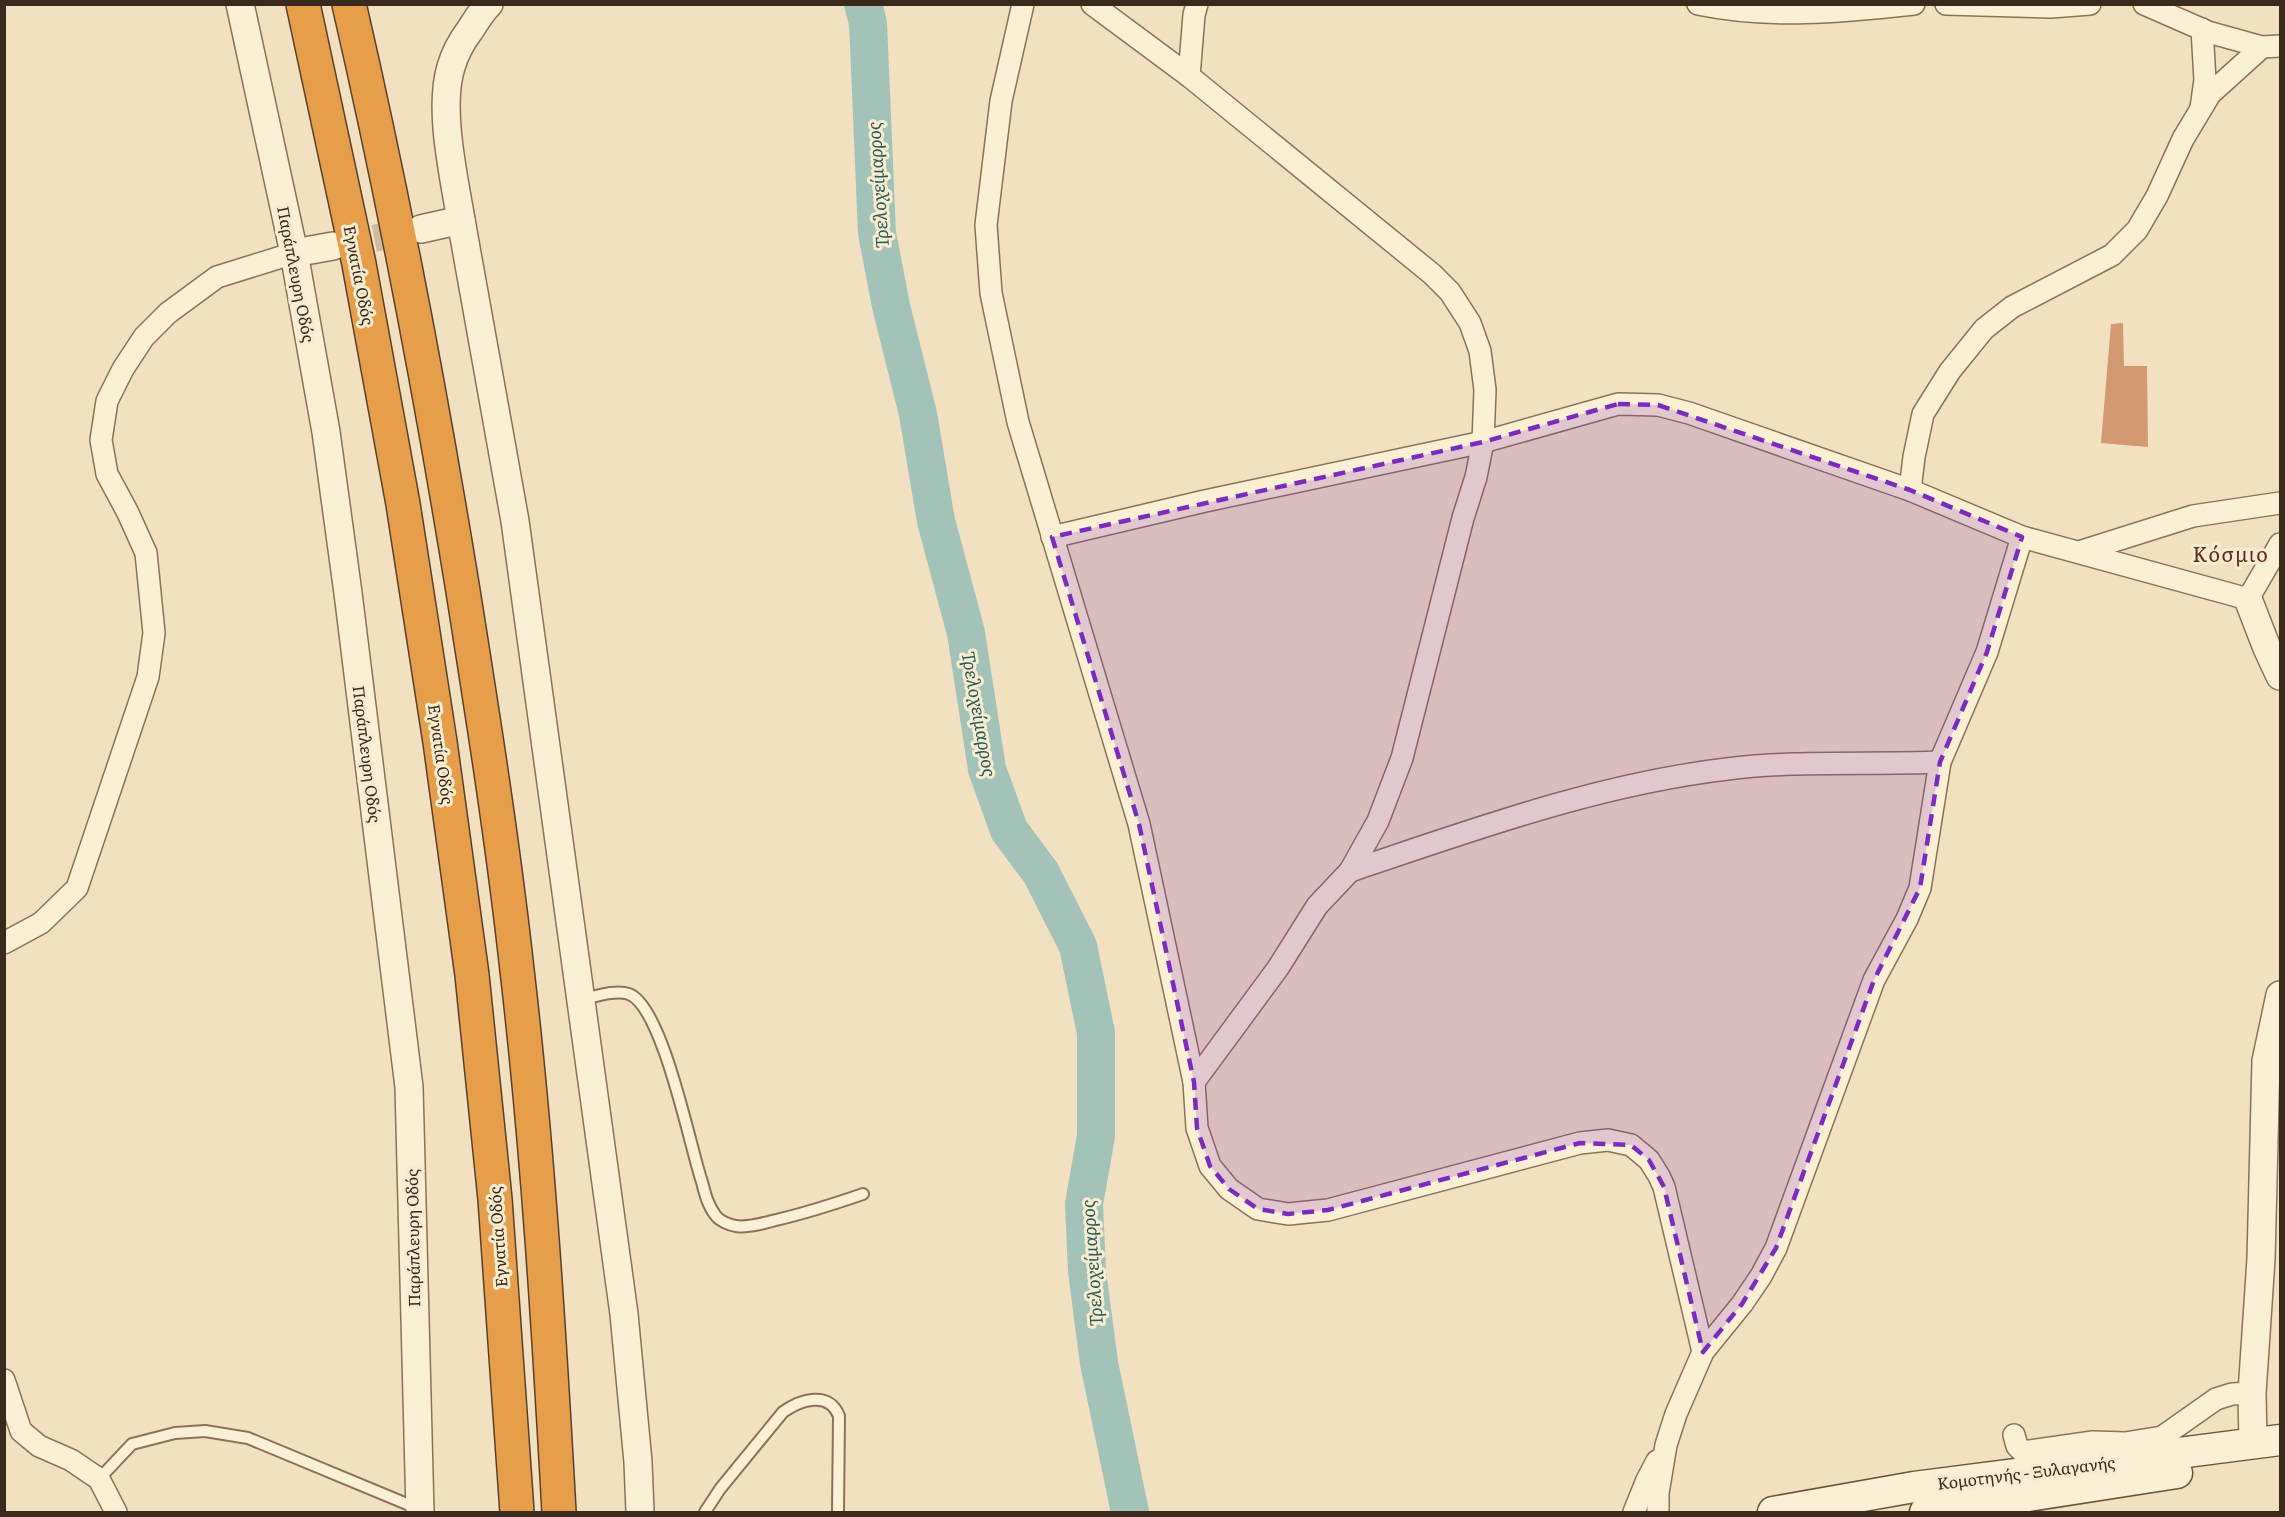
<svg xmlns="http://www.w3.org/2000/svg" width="2285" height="1517" font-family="Literata,serif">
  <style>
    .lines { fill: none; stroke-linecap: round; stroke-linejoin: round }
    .river { stroke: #a3c3b9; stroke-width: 38 }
    .building { fill: #d29973 }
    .tertiary-tunnel { stroke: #ccbc9f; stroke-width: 27; stroke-dasharray: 27 14; stroke-linecap: butt }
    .service-casing { stroke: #8c7257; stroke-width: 14 }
    .minor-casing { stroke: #8c7257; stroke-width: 24 }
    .tertiary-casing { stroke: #8c7257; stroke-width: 30 }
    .secondary-casing { stroke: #6d533a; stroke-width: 33 }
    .motorway-casing { stroke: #59402b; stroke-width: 36 }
    .service { stroke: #fbefd4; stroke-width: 10 }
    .minor { stroke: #fbefd4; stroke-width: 21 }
    .tertiary { stroke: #fbefd4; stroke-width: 27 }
    .secondary { stroke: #fbefd4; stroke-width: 30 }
    .motorway { stroke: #e79e4b; stroke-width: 33 }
    .marked { fill: #7b2cbf; fill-opacity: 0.2; stroke: #7b2cbf; stroke-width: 4.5; stroke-dasharray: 12 8; stroke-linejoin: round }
    .labels { text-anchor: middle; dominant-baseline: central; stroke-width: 6; stroke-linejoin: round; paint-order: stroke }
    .street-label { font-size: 16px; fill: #3a2a1c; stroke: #f8ecd0 }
    .water-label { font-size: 18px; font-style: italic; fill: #2a5b57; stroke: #f8ecd0 }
    .quarter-label { font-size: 20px; letter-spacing: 1.5px; fill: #6a2818; stroke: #f8ecd0 }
  </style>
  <rect width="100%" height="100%" fill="#f1e1c0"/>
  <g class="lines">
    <path class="river" d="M863,4L868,23L877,233L891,306L918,414L936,521L966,633L987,769L1009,830L1041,873L1078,946L1096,1033V1136L1084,1204L1087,1271L1099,1363L1130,1512"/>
  </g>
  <path class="building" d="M2123,323L2124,366H2147L2148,447L2101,443L2111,324Z"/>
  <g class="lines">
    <path class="tertiary-tunnel" d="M334,246L417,230"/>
    <defs>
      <g id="service">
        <path d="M580,1000C594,997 615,989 629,994C663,1007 690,1147 702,1182C705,1194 708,1206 716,1216C720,1221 729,1225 736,1226C748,1228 764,1223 776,1220C806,1213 834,1204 863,1194"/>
        <path d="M99,1479L132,1444L175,1433L205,1431L248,1438L419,1509"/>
        <path d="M705,1512L720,1489L783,1412C800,1400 829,1390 839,1416L838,1512"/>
      </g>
      <g id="minor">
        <path d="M1023,4L1001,101L986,225L991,293L1018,422L1139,824L1194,1082L1197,1128L1210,1166L1229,1189L1258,1209L1288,1214L1328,1210L1580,1143L1608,1140L1631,1145L1649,1160L1659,1176L1664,1187L1703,1352"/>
        <path d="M1092,4L1189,76L1432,274L1450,292L1470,323L1480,351L1485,390L1483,442L1476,477L1463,518L1402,758L1378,821L1350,871L1317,906L1278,968L1194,1082"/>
        <path d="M1698,4C1770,19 1841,12 1914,4"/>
        <path d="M1946,4L2051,7L2090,4"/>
        <path d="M2144,4L2208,32L2262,47L2280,46"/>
        <path d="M1189,76L1194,15L1197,4"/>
        <path d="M2201,108L2205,80L2202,29"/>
        <path d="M1910,490L1914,457L1923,414L1950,371L1984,329L2012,307L2112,255L2137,230L2157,196L2183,139L2210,94L2262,47"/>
        <path d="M1052,537L1205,501L1483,442L1618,404L1658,405L1689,413L1910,490L2022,537L2248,599L2280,544"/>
        <path d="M2079,552L2193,516L2280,503"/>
        <path d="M1350,871C1473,830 1598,784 1727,769C1798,760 1869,765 1940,762"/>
        <path d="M4,943L41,923L77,888L148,677L154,633L146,553L128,513L107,474L101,440L107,401L123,369L144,337L168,313L217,277L294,253"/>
        <path d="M4,1380L21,1431L39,1446L71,1460L99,1479L116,1512"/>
        <path d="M2014,1435L2017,1446L2023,1452L2093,1442L2125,1443L2162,1437L2216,1399L2232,1394L2252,1393"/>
        <path d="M1634,1512L1647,1480L1657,1461"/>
        <path d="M1658,1512V1493L1666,1445L1676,1414L1703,1352L1742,1304L1761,1276L1776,1248L1874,980L1907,919L1920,888L1940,762L1987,652L2022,537"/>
      </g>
      <g id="tertiary">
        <path d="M240,4L294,253L326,432L348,593L409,1087L420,1512"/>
        <path d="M461,220L515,521L624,1314L638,1462L640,1512"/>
        <path d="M421,229L461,220C454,177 438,109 451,67C455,53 461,42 470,30C476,21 481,12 489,4"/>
        <path d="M294,253L333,246"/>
        <path d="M2248,599L2267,648L2280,676"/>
        <path d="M2253,1444L2252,1393L2261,1259L2266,1061L2280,995"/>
      </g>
      <g id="secondary">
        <path d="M1773,1512L1914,1487L2280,1440"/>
        <path d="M1925,1512L2177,1473"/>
      </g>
      <g id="motorway">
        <path d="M303,4L359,264L403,504L440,742L472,975L495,1199L517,1512"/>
        <path d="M349,4C394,199 431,394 463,591C483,717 503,843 517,970C538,1150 549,1331 559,1512"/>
      </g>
    </defs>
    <use href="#service" class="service-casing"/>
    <use href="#minor" class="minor-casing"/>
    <use href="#tertiary" class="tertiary-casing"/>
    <use href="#secondary" class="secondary-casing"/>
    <use href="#motorway" class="motorway-casing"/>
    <use href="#service" class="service"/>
    <use href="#minor" class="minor"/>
    <use href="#tertiary" class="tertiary"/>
    <use href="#secondary" class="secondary"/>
    <use href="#motorway" class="motorway"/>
  </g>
  <path class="marked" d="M1618,404L1658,405L1910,490L2022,537L1987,652L1940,762L1920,888L1874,980L1776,1248L1742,1304L1703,1352L1664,1187L1649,1160L1631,1145L1580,1143L1328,1210L1288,1214L1258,1209L1229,1189L1210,1166L1197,1128L1194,1082L1139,824L1052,537L1483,442Z"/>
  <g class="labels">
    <g class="street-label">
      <text transform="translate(297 274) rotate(79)">Παράπλευρη Οδός</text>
      <text transform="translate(360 275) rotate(79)">Εγνατία Οδός</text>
      <text transform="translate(368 754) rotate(83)">Παράπλευρη Οδός</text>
      <text transform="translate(442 754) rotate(82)">Εγνατία Οδός</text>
      <text transform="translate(497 1237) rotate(-94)">Εγνατία Οδός</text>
      <text transform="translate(412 1238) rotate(-91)">Παράπλευρη Οδός</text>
      <text transform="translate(2026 1472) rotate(-7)">Κομοτηνής - Ξυλαγανής</text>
    </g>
    <g class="water-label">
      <text transform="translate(877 185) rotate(-94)">Τρελοχείμαρρος</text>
      <text transform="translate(980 714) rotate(80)">Τρελοχείμαρρος</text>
      <text transform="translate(1091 1263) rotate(-94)">Τρελοχείμαρρος</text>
    </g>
    <g class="quarter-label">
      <text x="2231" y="553">Κόσμιο</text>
    </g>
  </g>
  <rect width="2285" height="1517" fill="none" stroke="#3a2a1c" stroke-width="12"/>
</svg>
